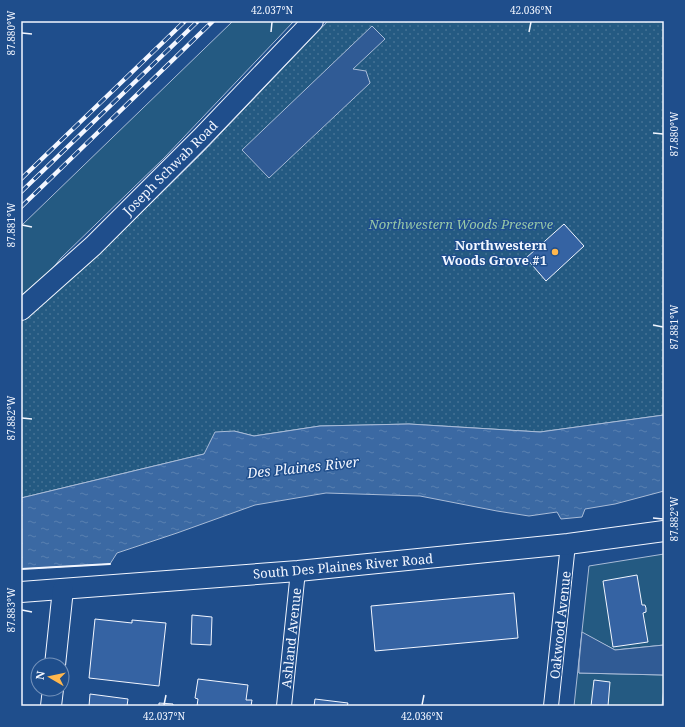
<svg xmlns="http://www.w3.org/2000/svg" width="685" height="727" font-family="'Noto Serif',serif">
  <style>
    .grass { fill: #245a82; stroke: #a8bbd7 }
    .park { fill: url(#park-dots); stroke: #a8bbd7 }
    .parking { fill: #305b95; stroke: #a8bbd7 }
    .water { fill: url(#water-ripples); stroke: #a8bbd7 }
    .building { fill: #3563a3; stroke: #f2f6ff }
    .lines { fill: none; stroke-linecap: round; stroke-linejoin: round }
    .street-casing { stroke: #f2f6ff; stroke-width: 16 }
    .secondary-casing { stroke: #f2f6ff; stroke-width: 22 }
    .street { stroke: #1f4e8c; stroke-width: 14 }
    .secondary { stroke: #1f4e8c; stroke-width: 20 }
    .rail-casing { stroke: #f2f6ff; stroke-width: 4.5 }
    .rail { stroke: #1f4e8c; stroke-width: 3; stroke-dasharray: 9; stroke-linecap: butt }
    .wall { stroke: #f2f6ff; stroke-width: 2 }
    .ticks { fill: none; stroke: #f2f6ff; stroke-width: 1.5 }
    .poi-dot { fill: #ffb74d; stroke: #1f4e8c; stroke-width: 1.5 }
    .labels { text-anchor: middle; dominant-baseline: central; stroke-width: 3; stroke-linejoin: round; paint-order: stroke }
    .street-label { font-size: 13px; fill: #f2f6ff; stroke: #1f4e8c }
    .park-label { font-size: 13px; font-style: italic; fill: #97c8a6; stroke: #1f4e8c }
    .poi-label { font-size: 13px; font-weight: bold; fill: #f2f6ff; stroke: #1f4e8c; text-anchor: end }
    .water-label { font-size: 14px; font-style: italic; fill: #f2f6ff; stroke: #1f4e8c }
    .neatline { fill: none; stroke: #f2f6ff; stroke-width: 1.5 }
    .ticks-label { font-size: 10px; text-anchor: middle; fill: #f2f6ff }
  </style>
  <defs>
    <pattern id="park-dots" width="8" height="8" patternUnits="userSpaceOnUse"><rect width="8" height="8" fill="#245a82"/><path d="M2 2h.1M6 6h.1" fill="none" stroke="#447295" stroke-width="1.8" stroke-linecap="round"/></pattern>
    <pattern id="water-ripples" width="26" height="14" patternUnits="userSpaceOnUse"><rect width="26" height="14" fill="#3b69a3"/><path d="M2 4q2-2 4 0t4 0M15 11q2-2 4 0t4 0" fill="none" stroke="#587fb1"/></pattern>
  </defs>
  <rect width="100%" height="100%" fill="#1f4e8c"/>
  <g class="grass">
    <path d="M233,21H294L164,158L61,258L53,268L21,296V226Z"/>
    <path d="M664,554V645L615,650L582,633L579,663V673L664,675V688L662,706H574L589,566Z"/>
  </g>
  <path class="park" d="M328,21H664V415L540,432L409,424L320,426L254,436L234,431L204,454L21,498V322L94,259L202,153Z"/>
  <g class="parking">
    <path d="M372,26L385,39L353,69L366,71L370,83L269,178L242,150Z"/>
    <path d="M582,632L615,650L664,645V675L579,673V663Z"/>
  </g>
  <path class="water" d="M664,415V491L615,504L585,509L582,517L561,519L557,512L529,516L497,511L420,496L326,493L255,505L177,533L117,553L110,564L21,569V498L204,454L215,432L234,431L254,436L320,426L409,424L540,432Z"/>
  <g class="building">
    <path d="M564,224L584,246L546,281L526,258Z"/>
    <path d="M637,575L642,605H645L646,608V612L643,613L648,642L613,647L603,581Z"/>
    <path d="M514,593L518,638L375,651L371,606Z"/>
    <path d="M192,615L212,617L211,645L191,644Z"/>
    <path d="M95,619L132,623V620L166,623L159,686L89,678Z"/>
    <path d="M198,679L248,685L246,700H252L251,706H197L198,699L195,698Z"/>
    <path d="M594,680L610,682L608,706H591Z"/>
    <path d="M90,694L128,699L127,706H129H89Z"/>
    <path d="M315,699L348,703L347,706H351H314Z"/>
    <path d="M159,703L173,704V706H159Z"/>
  </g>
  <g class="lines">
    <defs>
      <g id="street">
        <path d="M284,706L298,571"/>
        <path d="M551,706L568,544"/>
      </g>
      <g id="secondary">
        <path d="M21,310L93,246L202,137L313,21"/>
        <path d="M21,592L298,571L568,544L664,531"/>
        <path d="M55,665L63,589"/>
        <path d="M51,706L53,689"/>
      </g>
    </defs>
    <use href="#street" class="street-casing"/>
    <use href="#secondary" class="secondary-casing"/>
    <use href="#street" class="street"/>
    <use href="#secondary" class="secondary"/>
    <defs>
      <g id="rail">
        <path d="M21,179L185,21"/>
        <path d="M21,192L198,21"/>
        <path d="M21,207L213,21"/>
      </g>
    </defs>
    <use href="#rail" class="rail-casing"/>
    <use href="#rail" class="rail"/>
    <path class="wall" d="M21,569L110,564"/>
  </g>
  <path class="ticks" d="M271,32L272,22M529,32L531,22M22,33L32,34M653,133L663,134M22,225L32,227M653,325L663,327M22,418L32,419M653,518L663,519M22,610L32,612M164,705L166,695M422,705L424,695"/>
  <circle class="poi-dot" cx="555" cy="252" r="4"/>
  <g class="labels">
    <g class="street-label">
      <text transform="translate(170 168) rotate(-45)">Joseph Schwab Road</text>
      <text transform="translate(343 566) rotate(-5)">South Des Plaines River Road</text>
      <text transform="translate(560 625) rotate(-84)">Oakwood Avenue</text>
      <text transform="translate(291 638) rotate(-84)">Ashland Avenue</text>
    </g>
    <g class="park-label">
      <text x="461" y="224">Northwestern Woods Preserve</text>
    </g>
    <g class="poi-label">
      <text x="547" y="245">Northwestern<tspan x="547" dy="15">Woods Grove #1</tspan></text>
    </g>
    <g class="water-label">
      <text transform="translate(303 467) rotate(-6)">Des Plaines River</text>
    </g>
  </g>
  <rect width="685" height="727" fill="none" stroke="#1f4e8c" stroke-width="44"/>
  <g transform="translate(50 677) rotate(279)"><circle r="19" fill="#1f4e8c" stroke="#7391ba"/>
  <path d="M0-3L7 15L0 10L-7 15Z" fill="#ffb74d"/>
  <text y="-6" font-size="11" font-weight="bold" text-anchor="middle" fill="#f2f6ff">N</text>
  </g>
  <rect x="22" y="22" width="641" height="683" class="neatline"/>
  <g class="ticks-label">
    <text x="272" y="14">42.037°N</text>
    <text x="531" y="14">42.036°N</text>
    <text transform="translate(11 33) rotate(-90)" y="4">87.880°W</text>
    <text transform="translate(674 134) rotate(-90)" y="4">87.880°W</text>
    <text transform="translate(11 225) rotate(-90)" y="4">87.881°W</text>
    <text transform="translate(674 327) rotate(-90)" y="4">87.881°W</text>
    <text transform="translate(11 418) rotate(-90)" y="4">87.882°W</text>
    <text transform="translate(674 519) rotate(-90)" y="4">87.882°W</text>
    <text transform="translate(11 610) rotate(-90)" y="4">87.883°W</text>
    <text x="164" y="720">42.037°N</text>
    <text x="422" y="720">42.036°N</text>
  </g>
</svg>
